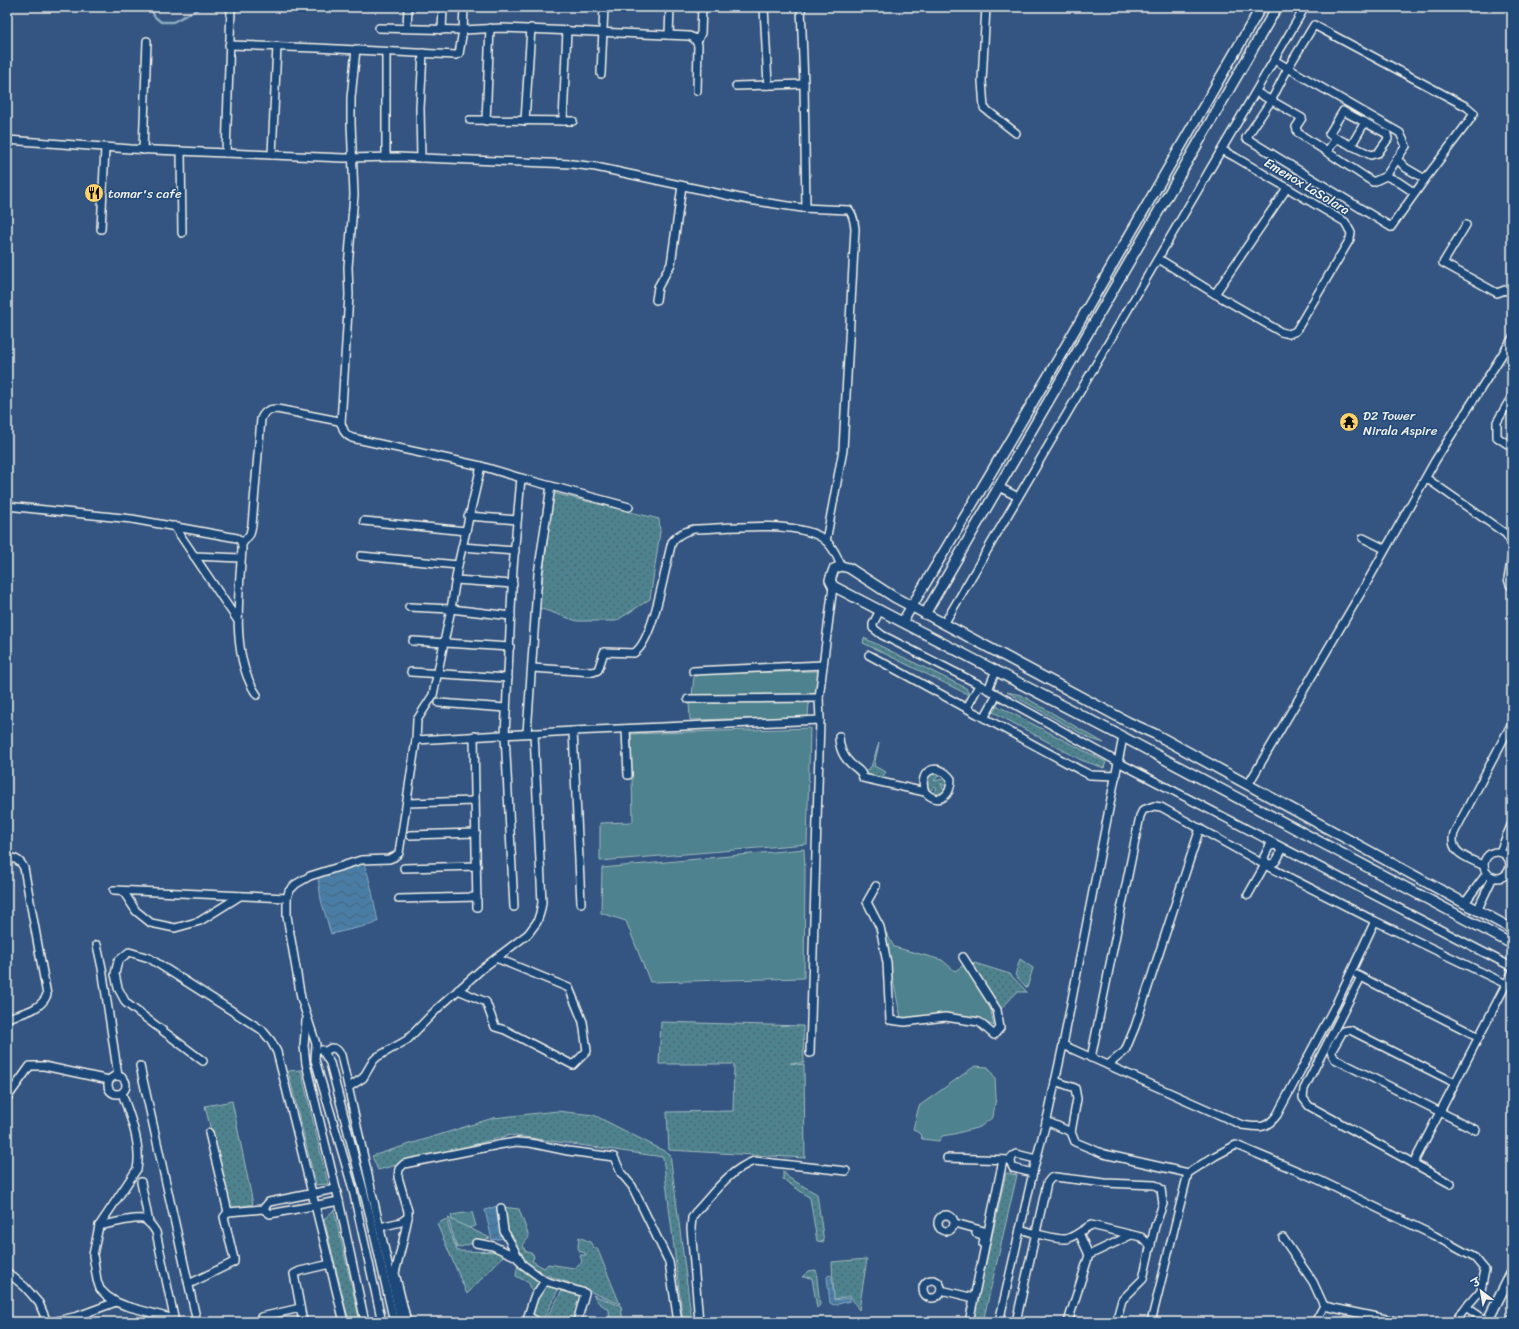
<svg xmlns="http://www.w3.org/2000/svg" width="1519" height="1329" font-family="Sriracha,'Playpen Sans Deva',sans-serif">
  <style>
    .grass { fill: #4e828e; stroke: #a1babb }
    .garden { fill: url(#garden-dots); stroke: #a1babb }
    .water { fill: url(#water-waves); stroke: #8dabc0 }
    .lines { fill: none; stroke-linecap: round; stroke-linejoin: round }
    .stream { stroke: #8dabc0; stroke-width: 2.5 }
    .minor-casing { stroke: #f4f1e8; stroke-width: 10 }
    .tertiary-casing { stroke: #f4f1e8; stroke-width: 12 }
    .minor { stroke: #1f4a7a; stroke-width: 7 }
    .tertiary { stroke: #1f4a7a; stroke-width: 9 }
    .labels { text-anchor: middle; dominant-baseline: central; stroke-width: 3; stroke-linejoin: round; paint-order: stroke }
    .street-label { font-size: 13px; fill: #f4f1e8; stroke: #1f4a7a }
    .poi-label { font-size: 13px; fill: #f4f1e8; stroke: #1f4a7a; text-anchor: start }
  </style>
  <defs>
    <pattern id="garden-dots" width="8" height="8" patternUnits="userSpaceOnUse"><rect width="8" height="8" fill="#4e828e"/><path d="M2 2h.1M6 6h.1" fill="none" stroke="#4c686e" stroke-width="1.8" stroke-linecap="round"/></pattern>
    <pattern id="water-waves" width="16" height="10" patternUnits="userSpaceOnUse"><rect width="16" height="10" fill="#487da5"/><path d="M0 5q4-4 8 0t8 0" fill="none" stroke="#48657a"/></pattern>
  </defs>
  <rect width="100%" height="100%" fill="#345582"/>
  <filter id="ink" filterUnits="userSpaceOnUse"><feTurbulence type="fractalNoise" baseFrequency=".025" numOctaves="2"/><feDisplacementMap in="SourceGraphic" scale="8" xChannelSelector="R" yChannelSelector="G"/><feConvolveMatrix kernelMatrix="1 2 1 2 8 2 1 2 1" color-interpolation-filters="sRGB"/></filter>
  <g filter="url(#ink)">
    <g class="grass">
      <path d="M818,671L817,695H692L694,677L700,674Z"/>
      <path d="M809,702L808,717L690,720L689,703Z"/>
      <path d="M810,728L807,844L600,861V823L633,822L631,734Z"/>
      <path d="M804,849L805,871L804,978L650,982L626,921L601,913L602,868Z"/>
      <path d="M881,923L894,947L942,960L955,971L964,965L983,992L990,1006L994,1026L975,1018L945,1015L901,1018Z"/>
      <path d="M975,1066L988,1067L995,1078L996,1097L993,1117L980,1127L954,1134L942,1136L939,1141L922,1139L920,1134L913,1129L919,1106Z"/>
      <path d="M472,1212L476,1226L455,1231L451,1215Z"/>
    </g>
    <g class="garden">
      <path d="M553,493L659,519L660,532L650,599L616,621H577L539,608Z"/>
      <path d="M864,638L966,688L969,695L863,643Z"/>
      <path d="M1007,692L1021,695L1104,743L1091,739Z"/>
      <path d="M996,705L1106,762L1104,768L1081,760L993,712Z"/>
      <path d="M879,743L874,766L886,772L880,780L865,776V771L871,767Z"/>
      <path d="M940,771L947,774L937,777L934,781L948,778L949,790L941,783L945,794L938,798L930,796L937,788L935,786L928,793L925,779L929,773Z"/>
      <path d="M1020,959L1033,968L1027,988L1015,975Z"/>
      <path d="M971,962L1010,974L1027,992H1017L1001,1009Z"/>
      <path d="M661,1022L803,1026L804,1063H790L804,1065L805,1158L669,1150L667,1112L733,1111L734,1064H659Z"/>
      <path d="M301,1070L328,1184L316,1185L288,1071Z"/>
      <path d="M232,1101L253,1204L230,1209L205,1106Z"/>
      <path d="M557,1111L594,1115L670,1154L692,1322H683L663,1157L510,1135L378,1170L372,1156L493,1118Z"/>
      <path d="M783,1171L789,1178L817,1194L824,1242L817,1241L810,1198L783,1179Z"/>
      <path d="M1006,1173L1017,1175L983,1322H973Z"/>
      <path d="M502,1207L519,1209L529,1237L523,1245L525,1251L533,1254L534,1257L532,1261L544,1268L548,1264L574,1268L582,1262L580,1255H586L585,1253L579,1251L578,1247L579,1237L590,1242L594,1248H597L620,1304L567,1282L532,1270L521,1258L506,1229Z"/>
      <path d="M334,1210L360,1322H349L324,1219Z"/>
      <path d="M448,1218L490,1238L457,1248Z"/>
      <path d="M446,1219L457,1251L507,1252L467,1294L437,1224Z"/>
      <path d="M867,1259L859,1310L850,1296L834,1299L832,1262Z"/>
      <path d="M518,1263L542,1282L533,1294L529,1283L516,1276Z"/>
      <path d="M816,1270L820,1305L817,1308L812,1278L802,1277L808,1271Z"/>
      <path d="M547,1283L559,1288L542,1322L529,1315L535,1300Z"/>
      <path d="M563,1289L584,1293L575,1322H544Z"/>
      <path d="M593,1295L621,1306L623,1322H610L609,1310L599,1303Z"/>
    </g>
    <g class="water">
      <path d="M361,861C369,866 375,910 378,921L374,924L331,934L321,900L318,877Z"/>
      <path d="M497,1206L504,1238L492,1240L485,1210Z"/>
      <path d="M829,1275L832,1276L834,1300L850,1298V1301L834,1305L830,1303L827,1277Z"/>
    </g>
    <g class="lines">
      <path class="stream" d="M151,7L154,16L161,22H173L202,7"/>
      <defs>
        <g id="minor">
          <path d="M764,7L768,85"/>
          <path d="M801,7L804,84L806,208"/>
          <path d="M986,7L982,81L984,108L1016,133"/>
          <path d="M1314,25L1467,107L1474,113L1469,121L1425,179L1391,227L1246,138L1271,101L1288,68Z"/>
          <path d="M379,28L463,30L501,28L689,36L694,38L698,45L697,91"/>
          <path d="M407,28L408,7"/>
          <path d="M442,30L443,7"/>
          <path d="M669,35L670,7"/>
          <path d="M697,42L701,33L702,7"/>
          <path d="M229,45L317,48L456,55L459,54L463,30L464,7"/>
          <path d="M1274,60L1400,133L1406,146L1397,159L1406,168L1425,179"/>
          <path d="M601,74L604,7"/>
          <path d="M736,86L804,84"/>
          <path d="M1256,92L1302,118L1296,127L1298,133L1373,182L1386,176L1397,181L1415,193"/>
          <path d="M470,120L573,121"/>
          <path d="M486,121L490,28"/>
          <path d="M525,121L531,28"/>
          <path d="M563,121L567,30"/>
          <path d="M7,140L131,149L344,158L398,157L572,164L596,167L749,200L802,208L849,210C854,216 854,222 855,229L843,450L826,541"/>
          <path d="M1351,146L1365,122"/>
          <path d="M143,150L147,41"/>
          <path d="M1222,150L1235,157L1345,222L1351,233L1350,239L1296,331L1289,334L1281,332L1215,294L1287,188"/>
          <path d="M181,151L182,233"/>
          <path d="M1327,152L1336,138L1329,134L1343,111L1387,134L1388,139L1378,153L1371,155L1336,138"/>
          <path d="M226,153L231,9"/>
          <path d="M272,155L277,46"/>
          <path d="M386,157V52"/>
          <path d="M421,158L420,108L423,53"/>
          <path d="M1386,176L1397,159"/>
          <path d="M1466,225L1443,263L1497,293L1505,290L1512,293"/>
          <path d="M101,229L105,148"/>
          <path d="M1159,259L1215,294"/>
          <path d="M656,300L658,287L671,264L682,186"/>
          <path d="M1512,396L1497,422V437L1512,447"/>
          <path d="M341,423L349,295L348,267L354,195L351,123V98L356,49"/>
          <path d="M1426,478L1506,534L1512,543"/>
          <path d="M999,487L1018,497"/>
          <path d="M7,506L132,519L237,538C242,541 242,544 242,549C239,593 230,657 257,695"/>
          <path d="M468,516L517,520"/>
          <path d="M364,521L466,531"/>
          <path d="M174,526L238,621"/>
          <path d="M1363,538L1385,549"/>
          <path d="M242,544L250,534L252,525L261,419C264,411 269,409 277,409L339,421C345,427 341,433 352,438L481,466L521,478L629,507"/>
          <path d="M462,547L515,551"/>
          <path d="M194,556L241,558"/>
          <path d="M361,556L458,565"/>
          <path d="M1512,556L1508,579L1510,585L1512,586"/>
          <path d="M456,580L513,584"/>
          <path d="M409,607L451,609L511,616"/>
          <path d="M880,610L873,624V628L882,635L982,686L1118,762L1512,967"/>
          <path d="M944,624L1305,7"/>
          <path d="M413,641L510,647"/>
          <path d="M869,655L1080,770L1090,775L1116,776"/>
          <path d="M532,668L593,672L598,670L604,652L634,653C654,641 665,566 672,542C678,534 684,532 694,529C729,528 785,521 817,535C830,541 836,553 841,566"/>
          <path d="M693,671L823,665"/>
          <path d="M411,672L508,678"/>
          <path d="M988,690L996,670"/>
          <path d="M688,699L819,698"/>
          <path d="M439,703L506,708"/>
          <path d="M967,708L979,685"/>
          <path d="M984,718L997,695"/>
          <path d="M626,729L628,775"/>
          <path d="M573,731L581,903"/>
          <path d="M527,733L538,574L551,486"/>
          <path d="M474,736L477,907"/>
          <path d="M839,736C839,747 842,756 851,764C857,769 862,771 863,778L925,792C939,806 951,796 951,779C938,761 917,770 925,792"/>
          <path d="M416,740L573,731L820,720"/>
          <path d="M1248,785L1366,584L1435,461L1512,339"/>
          <path d="M407,803L475,801"/>
          <path d="M410,835L476,833"/>
          <path d="M1507,835L1512,823"/>
          <circle cx="1497" cy="865" r="13"/>
          <path d="M1500,852L1507,835L1512,837"/>
          <path d="M7,857C15,858 20,860 24,868L47,995C40,1011 22,1013 7,1018"/>
          <path d="M1266,863C1276,866 1277,859 1281,852L1278,846"/>
          <path d="M1266,863L1264,857L1269,847L1273,845L1278,846"/>
          <path d="M1484,866C1469,858 1448,854 1454,833L1512,723"/>
          <path d="M404,868L477,866"/>
          <path d="M876,886L867,902L880,927L887,963L890,1020L905,1022L945,1017L979,1022L994,1035L1000,1028L997,1010L963,957"/>
          <path d="M114,890L287,898"/>
          <path d="M123,891L136,911L151,923L175,928L200,921L240,896"/>
          <path d="M1248,895L1266,863"/>
          <path d="M399,899L477,897"/>
          <path d="M1464,904L1487,873"/>
          <path d="M514,907L505,735L513,568L521,478"/>
          <path d="M1477,911L1493,877"/>
          <path d="M97,945L102,968L118,1076"/>
          <path d="M1357,975L1479,1037"/>
          <path d="M1361,977L1304,1089L1303,1098L1309,1106L1451,1184"/>
          <path d="M458,990L486,1002L495,1027L505,1030L573,1065L587,1051L583,1022L569,988L496,958"/>
          <path d="M306,1021L304,1046L306,1064L339,1201L365,1322"/>
          <path d="M1063,1045L1242,1125C1258,1127 1266,1130 1277,1115L1336,1004L1375,921"/>
          <path d="M322,1050L330,1063L370,1216L394,1322"/>
          <path d="M324,1052L331,1048C336,1048 338,1050 341,1055L401,1322"/>
          <path d="M810,1053L820,720L819,698L833,586"/>
          <path d="M1091,1058L1140,816L1143,810L1154,806L1161,807L1265,865L1375,921L1506,984"/>
          <path d="M203,1061L126,1003L118,988L115,974L118,961L129,952L149,958L262,1030L271,1041L277,1052L344,1322"/>
          <path d="M1108,1065L1125,1051L1135,1027L1200,828"/>
          <path d="M140,1066L197,1322"/>
          <circle cx="117" cy="1085" r="9"/>
          <path d="M1055,1081L1075,1088L1077,1099L1071,1132L1075,1142L1104,1154L1188,1173"/>
          <path d="M1455,1083L1350,1030L1343,1031L1331,1052L1335,1059L1476,1130"/>
          <path d="M349,1087L363,1078L373,1061L377,1057L407,1040L437,1009L483,968L528,934L537,922L540,913L542,903L534,733"/>
          <path d="M122,1093C130,1116 142,1145 137,1169L99,1226L93,1255L97,1280L100,1289L107,1296L116,1302L126,1306L174,1319"/>
          <path d="M7,1098L30,1066H44L109,1080"/>
          <path d="M1046,1121L1071,1132"/>
          <path d="M209,1133L228,1212"/>
          <path d="M947,1158L1011,1160"/>
          <path d="M1413,1164L1512,973"/>
          <path d="M1033,1173L1013,1168C1010,1162 1010,1157 1016,1154L1036,1159"/>
          <path d="M141,1182L149,1223"/>
          <path d="M501,1208L504,1231L522,1264L545,1281L585,1293L577,1322"/>
          <path d="M263,1209L270,1214L339,1201"/>
          <circle cx="946" cy="1223" r="8"/>
          <path d="M955,1223L984,1231"/>
          <path d="M99,1226C109,1224 134,1217 143,1219C149,1221 153,1227 156,1232L175,1322"/>
          <path d="M380,1227L401,1222L408,1217V1211L398,1177L399,1169L404,1164L498,1145L516,1142L530,1143L568,1151L614,1157L621,1173L632,1186L669,1262L678,1322"/>
          <path d="M1020,1229C1029,1232 1058,1240 1066,1239C1075,1237 1084,1229 1091,1225L1141,1237L1151,1246"/>
          <path d="M976,1233L982,1235L984,1239L983,1244"/>
          <path d="M1079,1233L1089,1255"/>
          <path d="M1283,1238L1313,1282L1324,1306L1315,1322"/>
          <path d="M476,1243L493,1246L517,1257L518,1259"/>
          <path d="M7,1272L25,1287L39,1303L47,1322"/>
          <circle cx="932" cy="1289" r="9"/>
          <path d="M189,1284L234,1262V1259L224,1217L228,1212L263,1209L269,1202L335,1189"/>
          <path d="M941,1290L974,1298"/>
          <path d="M1324,1306L1400,1322"/>
          <path d="M1466,1307L1488,1322"/>
          <path d="M52,1322L78,1316L116,1302"/>
          <path d="M260,1322L261,1317L300,1308"/>
          <path d="M303,1322L294,1274L300,1271L330,1264"/>
          <path d="M382,1322L352,1186L315,1060L316,1044L301,998L287,916V898L289,891L296,884L310,876L361,860L389,859L394,857L399,853L416,740L417,720L433,695L451,609L458,565L481,466"/>
          <path d="M407,1322L395,1273L403,1241L408,1217"/>
          <path d="M538,1322L528,1316L534,1297L545,1281"/>
          <path d="M699,1322L691,1228L692,1218L695,1213C713,1194 729,1170 754,1161L846,1171"/>
          <path d="M969,1322L1003,1160"/>
          <path d="M999,1322L1034,1168L1048,1115L1063,1045L1123,737"/>
          <path d="M1016,1322L1047,1183L1051,1178L1055,1177L1105,1183L1155,1185L1161,1189L1163,1204L1155,1226L1143,1279L1122,1300L1116,1322"/>
          <path d="M1068,1322L1089,1255L1131,1235"/>
          <path d="M1151,1322L1188,1173L1215,1156L1236,1145L1319,1180L1435,1236L1475,1258L1485,1270L1481,1290L1461,1313L1455,1322"/>
        </g>
        <g id="tertiary">
          <path d="M925,614L1277,7"/>
          <path d="M903,621L1053,368L1261,7"/>
          <path d="M1512,929L1155,734L1128,722L894,597L849,568L841,566L834,569L830,580L833,586L1123,737L1512,944"/>
          <path d="M1487,1322L1512,1272"/>
          <path d="M1511,1322L1512,1319"/>
        </g>
      </defs>
      <use href="#minor" class="minor-casing"/>
      <use href="#tertiary" class="tertiary-casing"/>
      <use href="#minor" class="minor"/>
      <use href="#tertiary" class="tertiary"/>
    </g>
  </g>
  <defs>
    <symbol id="restaurant-disc" viewBox="-11 -11 22 22"><circle r="9.5" fill="#ffd166" stroke="#1f4a7a"/><path d="M-5-6h1v4h1v-4h1v4h1v-4h1v5L-1.5 .5V6h-2V.5L-5-1ZM5-6V6H3V1.5H1.5Q1.5-4 5-6Z" fill="#111"/></symbol>
    <symbol id="temple-disc" viewBox="-11 -11 22 22"><circle r="9.5" fill="#ffd166" stroke="#1f4a7a"/><path d="M0-6L5-2H3V0L6.5 2.5H4V6H1.5V3h-3V6H-4V2.5H-6.5L-3 0V-2H-5Z" fill="#111"/></symbol>
  </defs>
  <g fill-rule="evenodd">
    <use href="#restaurant-disc" x="83" y="182" width="22" height="22"/>
    <use href="#temple-disc" x="1338" y="411" width="22" height="22"/>
  </g>
  <g class="labels">
    <g class="street-label">
      <text transform="translate(1307 186) rotate(31)">Emenox LaSolara</text>
    </g>
    <g class="poi-label">
      <text x="108" y="193">tomar's cafe</text>
      <text x="1363" y="415">D2 Tower<tspan x="1363" dy="15">Nirala Aspire</tspan></text>
    </g>
  </g>
  <rect width="1519" height="1329" fill="none" stroke="#1f4a7a" stroke-width="24"/>
  <rect x="12" y="12" width="1495" height="1305" fill="none" stroke="#f4f1e8" stroke-width="1.5" filter="url(#ink)"/>
  <g transform="translate(1481 1291) rotate(329)" stroke="#1f4a7a" stroke-width="3" paint-order="stroke">
  <path d="M0-3L7 15L0 10L-7 15Z" fill="#f4f1e8"/>
  <text y="-6" font-size="11" font-weight="bold" text-anchor="middle" fill="#f4f1e8">उ</text>
  </g>
</svg>
